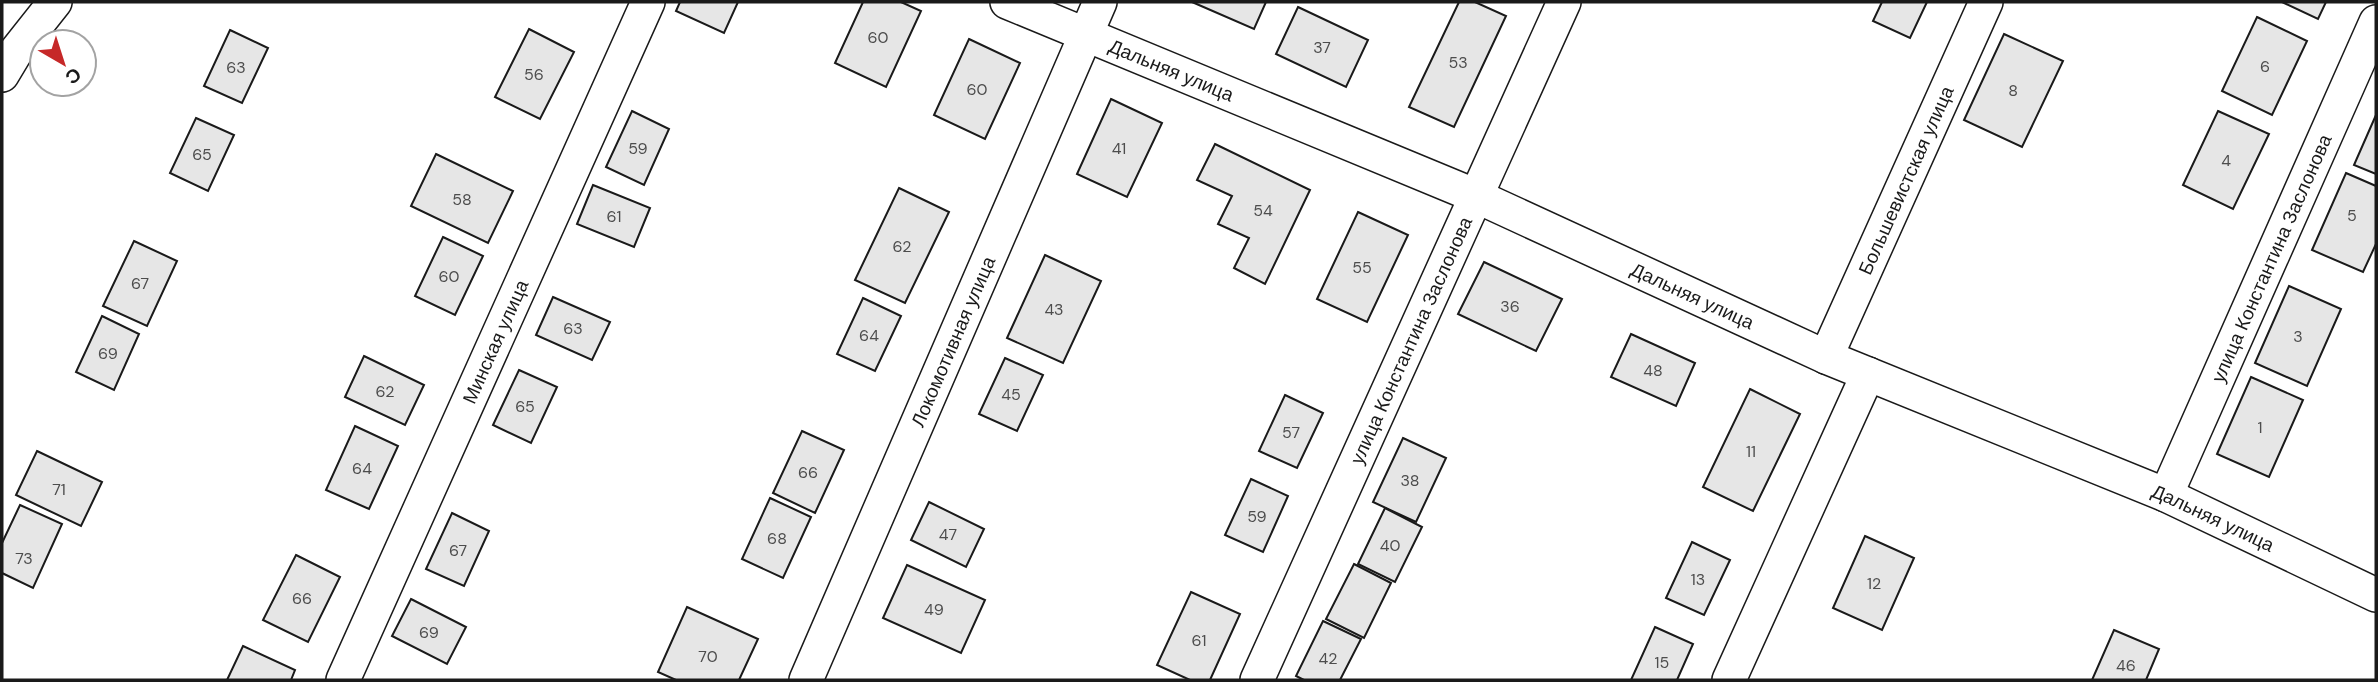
<svg xmlns="http://www.w3.org/2000/svg" width="2378" height="682" font-family="'DM Sans',sans-serif">
  <style>
    .building { fill: #e6e6e6; stroke: #1a1a1a; stroke-width: 2 }
    .lines { fill: none; stroke-linecap: round; stroke-linejoin: round }
    .minor-casing { stroke: #1a1a1a; stroke-width: 36 }
    .minor { stroke: #fff; stroke-width: 33 }
    .labels { text-anchor: middle; dominant-baseline: central; stroke-width: 5; stroke-linejoin: round; paint-order: stroke }
    .number-label { font-size: 16px; fill: #4d4d4d }
    .street-label { font-size: 19px; fill: #1a1a1a; stroke: #fff }
  </style>
  <rect width="100%" height="100%" fill="#fff"/>
  <g class="building">
    <path d="M680,2H738L724,33L676,11Z"/>
    <path d="M863,2H901L921,11L886,87L835,63Z"/>
    <path d="M1192,2H1266L1254,29Z"/>
    <path d="M1459,2H1475L1506,16L1454,127L1409,107Z"/>
    <path d="M1882,2H1927L1910,38L1873,21Z"/>
    <path d="M2282,2H2326L2318,19Z"/>
    <path d="M1298,7L1368,40L1346,87L1276,54Z"/>
    <path d="M2257,17L2307,41L2272,115L2222,91Z"/>
    <path d="M529,29L574,52L540,119L495,97Z"/>
    <path d="M230,30L268,48L242,103L204,86Z"/>
    <path d="M2004,34L2063,61L2022,147L1964,120Z"/>
    <path d="M969,39L1020,63L985,139L934,115Z"/>
    <path d="M1111,99L1162,123L1127,197L1077,174Z"/>
    <path d="M632,111L669,129L644,185L606,167Z"/>
    <path d="M2218,111L2269,134L2233,209L2183,185Z"/>
    <path d="M2376,115V174L2354,165Z"/>
    <path d="M196,118L234,135L208,191L170,173Z"/>
    <path d="M1215,144L1310,190L1265,284L1234,268L1249,238L1218,224L1232,196L1197,180Z"/>
    <path d="M436,154L513,191L488,243L411,206Z"/>
    <path d="M2346,173L2376,186V244L2363,272L2312,250Z"/>
    <path d="M593,185L650,208L634,247L577,224Z"/>
    <path d="M899,188L949,212L905,303L855,280Z"/>
    <path d="M1358,212L1408,235L1367,322L1317,299Z"/>
    <path d="M443,237L483,256L455,315L415,296Z"/>
    <path d="M134,241L177,261L147,326L103,306Z"/>
    <path d="M1045,255L1101,281L1063,363L1007,338Z"/>
    <path d="M1484,262L1562,299L1536,351L1458,314Z"/>
    <path d="M2289,286L2341,309L2307,386L2255,363Z"/>
    <path d="M553,297L610,322L592,360L536,335Z"/>
    <path d="M863,298L901,316L875,371L837,354Z"/>
    <path d="M102,316L139,334L114,390L76,372Z"/>
    <path d="M1631,334L1695,363L1676,406L1611,377Z"/>
    <path d="M364,356L424,385L405,425L345,397Z"/>
    <path d="M1005,358L1043,375L1017,431L979,414Z"/>
    <path d="M519,370L557,387L531,443L493,425Z"/>
    <path d="M2251,377L2303,400L2269,477L2217,454Z"/>
    <path d="M1750,389L1800,414L1753,511L1703,487Z"/>
    <path d="M1285,395L1323,413L1297,468L1259,451Z"/>
    <path d="M355,426L398,446L369,509L326,490Z"/>
    <path d="M802,431L844,450L815,513L773,493Z"/>
    <path d="M1403,438L1446,458L1416,522L1373,502Z"/>
    <path d="M37,451L102,482L81,526L16,495Z"/>
    <path d="M1251,479L1288,496L1263,552L1225,535Z"/>
    <path d="M770,498L811,517L783,578L742,559Z"/>
    <path d="M929,502L984,529L966,567L911,540Z"/>
    <path d="M20,505L62,524L33,588L2,573V543Z"/>
    <path d="M1385,508L1422,527L1395,582L1358,564Z"/>
    <path d="M452,513L489,531L464,586L426,569Z"/>
    <path d="M1865,536L1914,558L1882,630L1833,608Z"/>
    <path d="M1692,542L1730,560L1704,615L1666,598Z"/>
    <path d="M296,555L340,577L308,642L263,620Z"/>
    <path d="M1354,564L1391,583L1364,638L1326,619Z"/>
    <path d="M907,565L985,600L961,653L883,618Z"/>
    <path d="M1191,592L1240,614L1210,680H1190L1157,665Z"/>
    <path d="M411,599L466,627L447,664L392,636Z"/>
    <path d="M687,607L758,639L739,680H676L658,672Z"/>
    <path d="M1323,621L1361,639L1340,680H1304L1296,676Z"/>
    <path d="M1655,627L1693,644L1677,680H1631Z"/>
    <path d="M2114,630L2159,649L2146,680H2092Z"/>
    <path d="M243,646L295,670L291,680H227Z"/>
  </g>
  <g class="lines">
    <defs>
      <g id="minor">
        <path id="s1" d="M1007,2L1476,196L1826,357L2166,495L2376,595"/>
        <path d="M2,75L17,50L55,2"/>
        <path id="s2" d="M1826,357L1986,2"/>
        <path id="s3" d="M2166,495L2376,22"/>
        <path id="s4" d="M343,680L648,2"/>
        <path id="s5" d="M806,680L1100,2"/>
        <path id="s6" d="M1257,680L1564,2"/>
        <path d="M1729,680L1868,374"/>
      </g>
    </defs>
    <use href="#minor" class="minor-casing"/>
    <use href="#minor" class="minor"/>
  </g>
  <g class="labels">
    <g class="number-label">
      <text x="878" y="37">60</text>
      <text x="1322" y="47">37</text>
      <text x="1458" y="62">53</text>
      <text x="2265" y="66">6</text>
      <text x="236" y="67">63</text>
      <text x="534" y="74">56</text>
      <text x="977" y="89">60</text>
      <text x="2013" y="90">8</text>
      <text x="638" y="148">59</text>
      <text x="1119" y="148">41</text>
      <text x="202" y="154">65</text>
      <text x="2226" y="160">4</text>
      <text x="462" y="199">58</text>
      <text x="1263" y="210">54</text>
      <text x="2352" y="215">5</text>
      <text x="614" y="216">61</text>
      <text x="902" y="246">62</text>
      <text x="1362" y="267">55</text>
      <text x="449" y="276">60</text>
      <text x="140" y="283">67</text>
      <text x="1510" y="306">36</text>
      <text x="1054" y="309">43</text>
      <text x="573" y="328">63</text>
      <text x="869" y="335">64</text>
      <text x="2298" y="336">3</text>
      <text x="108" y="353">69</text>
      <text x="1653" y="370">48</text>
      <text x="385" y="391">62</text>
      <text x="1011" y="394">45</text>
      <text x="525" y="406">65</text>
      <text x="2260" y="427">1</text>
      <text x="1291" y="432">57</text>
      <text x="1751" y="451">11</text>
      <text x="362" y="468">64</text>
      <text x="808" y="472">66</text>
      <text x="1410" y="480">38</text>
      <text x="59" y="489">71</text>
      <text x="1257" y="516">59</text>
      <text x="948" y="534">47</text>
      <text x="777" y="538">68</text>
      <text x="1390" y="545">40</text>
      <text x="458" y="550">67</text>
      <text x="24" y="558">73</text>
      <text x="1698" y="579">13</text>
      <text x="1874" y="583">12</text>
      <text x="302" y="598">66</text>
      <text x="934" y="609">49</text>
      <text x="429" y="632">69</text>
      <text x="1199" y="640">61</text>
      <text x="708" y="656">70</text>
      <text x="1328" y="658">42</text>
      <text x="1662" y="662">15</text>
      <text x="2126" y="665">46</text>
    </g>
    <g class="street-label">
      <text stroke="none"><textPath href="#s1" startOffset="178">Дальняя улица</textPath></text>
      <text stroke="none"><textPath href="#s2" startOffset="194">Большевистская улица</textPath></text>
      <text stroke="none"><textPath href="#s3" startOffset="259">улица Константина Заслонова</textPath></text>
      <text stroke="none"><textPath href="#s1" startOffset="746">Дальняя улица</textPath></text>
      <text stroke="none"><textPath href="#s4" startOffset="371">Минская улица</textPath></text>
      <text stroke="none"><textPath href="#s5" startOffset="369">Локомотивная улица</textPath></text>
      <text stroke="none"><textPath href="#s6" startOffset="373">улица Константина Заслонова</textPath></text>
      <text stroke="none"><textPath href="#s1" startOffset="1312">Дальняя улица</textPath></text>
    </g>
  </g>
  <rect width="2378" height="682" fill="none" stroke="#1a1a1a" stroke-width="7"/>
  <g transform="translate(63 63) rotate(141)"><circle r="33" fill="#ffffff" stroke="#a3a3a3" stroke-width="2"/>
  <path d="M0-5L12 26L0 18L-12 26Z" fill="#c62828"/>
  <text y="-10" font-size="19" font-weight="bold" text-anchor="middle" fill="#1a1a1a">С</text>
  </g>
</svg>
